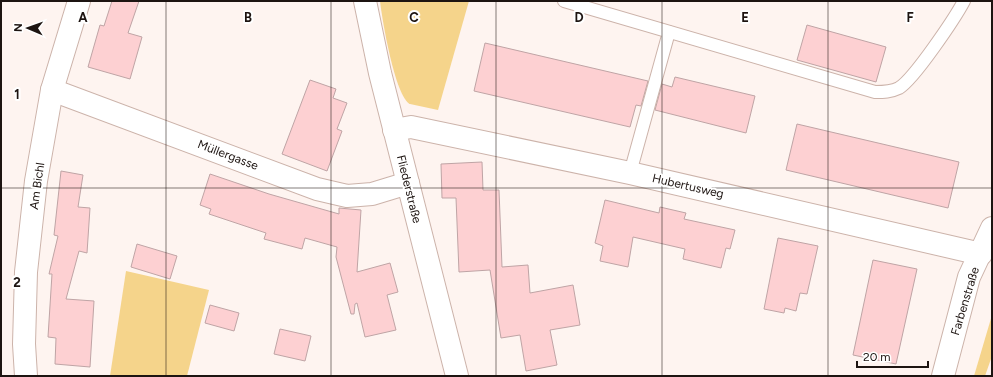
<svg xmlns="http://www.w3.org/2000/svg" width="993" height="377" font-family="Figtree,sans-serif">
  <style>
    .green { fill: #f5d48b }
    .building { fill: #fdd0d2; stroke: #bfa4a5 }
    .lines { fill: none; stroke-linecap: round; stroke-linejoin: round }
    .lane-casing { stroke: #ccb3aa; stroke-width: 14 }
    .street-casing { stroke: #ccb3aa; stroke-width: 24 }
    .lane { stroke: #fff; stroke-width: 12 }
    .street { stroke: #fff; stroke-width: 22 }
    .grid { fill: none; stroke: #1d1411; stroke-width: 1; stroke-opacity: 0.55 }
    .labels { text-anchor: middle; dominant-baseline: central; stroke-width: 4; stroke-linejoin: round; paint-order: stroke }
    .street-label { font-size: 12px; fill: #1d1411; stroke: #fff }
    .grid-label { font-size: 13px; text-anchor: middle; font-weight: bold; fill: #1d1411; stroke: #fff; stroke-width: 4; stroke-linejoin: round; paint-order: stroke }
  </style>
  <rect width="100%" height="100%" fill="#fef4f0"/>
  <g class="green">
    <path d="M380,1H469L438,110L410,104C395,97 382,19 380,1Z"/>
    <path d="M126,271L209,290L187,376H110Z"/>
    <path d="M992,315V356L985,376H974Z"/>
  </g>
  <g class="building">
    <path d="M112,1H139L128,33L142,37L130,79L88,67L100,25L104,26Z"/>
    <path d="M807,25L886,47L876,82L797,60Z"/>
    <path d="M485,43L648,81L641,106L636,105L630,127L474,91Z"/>
    <path d="M675,77L755,96L746,133L655,110L662,84L672,87Z"/>
    <path d="M310,80L336,89L333,98L347,103L337,129L342,131L327,171L282,154Z"/>
    <path d="M797,124L959,162L948,208L786,170Z"/>
    <path d="M482,162L483,190H499L502,267L528,265L530,293L573,285L580,325L550,330L557,365L526,371L520,335L501,338L490,270L459,272L456,198H442L441,164Z"/>
    <path d="M61,171L83,175L78,207L90,208L87,253L79,251L66,299L94,301L90,367L55,364L56,338L48,337L52,274H49L58,236L54,235Z"/>
    <path d="M210,174L269,194L339,214V208L361,210L357,272L390,263L398,292L387,295L396,330L365,337L357,303L355,304L354,314H351L336,257L337,247L305,238L302,249L264,239L266,233L209,214L211,209L200,205Z"/>
    <path d="M605,200L659,213L660,207L686,213L684,219L735,230L730,249L726,248L721,268L683,259L685,249L633,237L628,267L600,261L603,246L595,243Z"/>
    <path d="M778,238L818,246L807,294L800,293L796,311L785,308L784,313L764,309Z"/>
    <path d="M137,244L177,256L170,279L131,267Z"/>
    <path d="M873,260L917,269L896,364L853,355Z"/>
    <path d="M210,305L239,313L234,331L205,323Z"/>
    <path d="M280,329L311,336L305,361L274,354Z"/>
  </g>
  <g class="lines">
    <defs>
      <g id="lane">
        <path d="M564,1L875,92C883,92 891,92 899,88C914,79 955,18 964,1"/>
        <path d="M630,173L669,32"/>
      </g>
      <g id="street">
        <path d="M365,1L380,73L457,376"/>
        <path d="M52,90L317,189L347,196L372,194L408,183"/>
        <path d="M394,130L411,127L630,173L981,254"/>
        <path d="M26,376L24,344L26,272L36,181L52,90L79,1"/>
        <path d="M943,376L969,277L992,228"/>
      </g>
    </defs>
    <use href="#lane" class="lane-casing"/>
    <use href="#street" class="street-casing"/>
    <use href="#lane" class="lane"/>
    <use href="#street" class="street"/>
  </g>
  <path class="grid" d="M166,1V376M331,1V376M496,1V376M662,1V376M828,1V376M1,188H992"/>
  <g class="labels">
    <g class="street-label">
      <text transform="translate(228 155) rotate(21)">Müllergasse</text>
      <text transform="translate(37 186) rotate(-82)">Am Bichl</text>
      <text transform="translate(688 186) rotate(13)">Hubertusweg</text>
      <text transform="translate(409 189) rotate(76)">Fliederstraße</text>
      <text transform="translate(965 301) rotate(-73)">Farbenstraße</text>
    </g>
  </g>
  <g class="grid-label">
    <text x="83" y="22">A</text>
    <text x="248" y="22">B</text>
    <text x="414" y="22">C</text>
    <text x="579" y="22">D</text>
    <text x="745" y="22">E</text>
    <text x="910" y="22">F</text>
    <text x="17" y="99">1</text>
    <text x="17" y="287">2</text>
  </g>
  <rect width="993" height="377" fill="none" stroke="#1d1411" stroke-width="4"/>
  <g transform="translate(28 28) rotate(272)" stroke="#ffffff" stroke-width="3" paint-order="stroke">
  <path d="M0-3L7 15L0 10L-7 15Z" fill="#1d1411"/>
  <text y="-6" font-size="11" font-weight="bold" text-anchor="middle" fill="#1d1411">N</text>
  </g>
  <path d="M857 361v6h71v-6" fill="none" stroke="#1d1411" stroke-width="2"/>
  <text x="863" y="361" font-size="12" fill="#1d1411" stroke="#ffffff" stroke-width="3" paint-order="stroke">20 m</text>
</svg>
